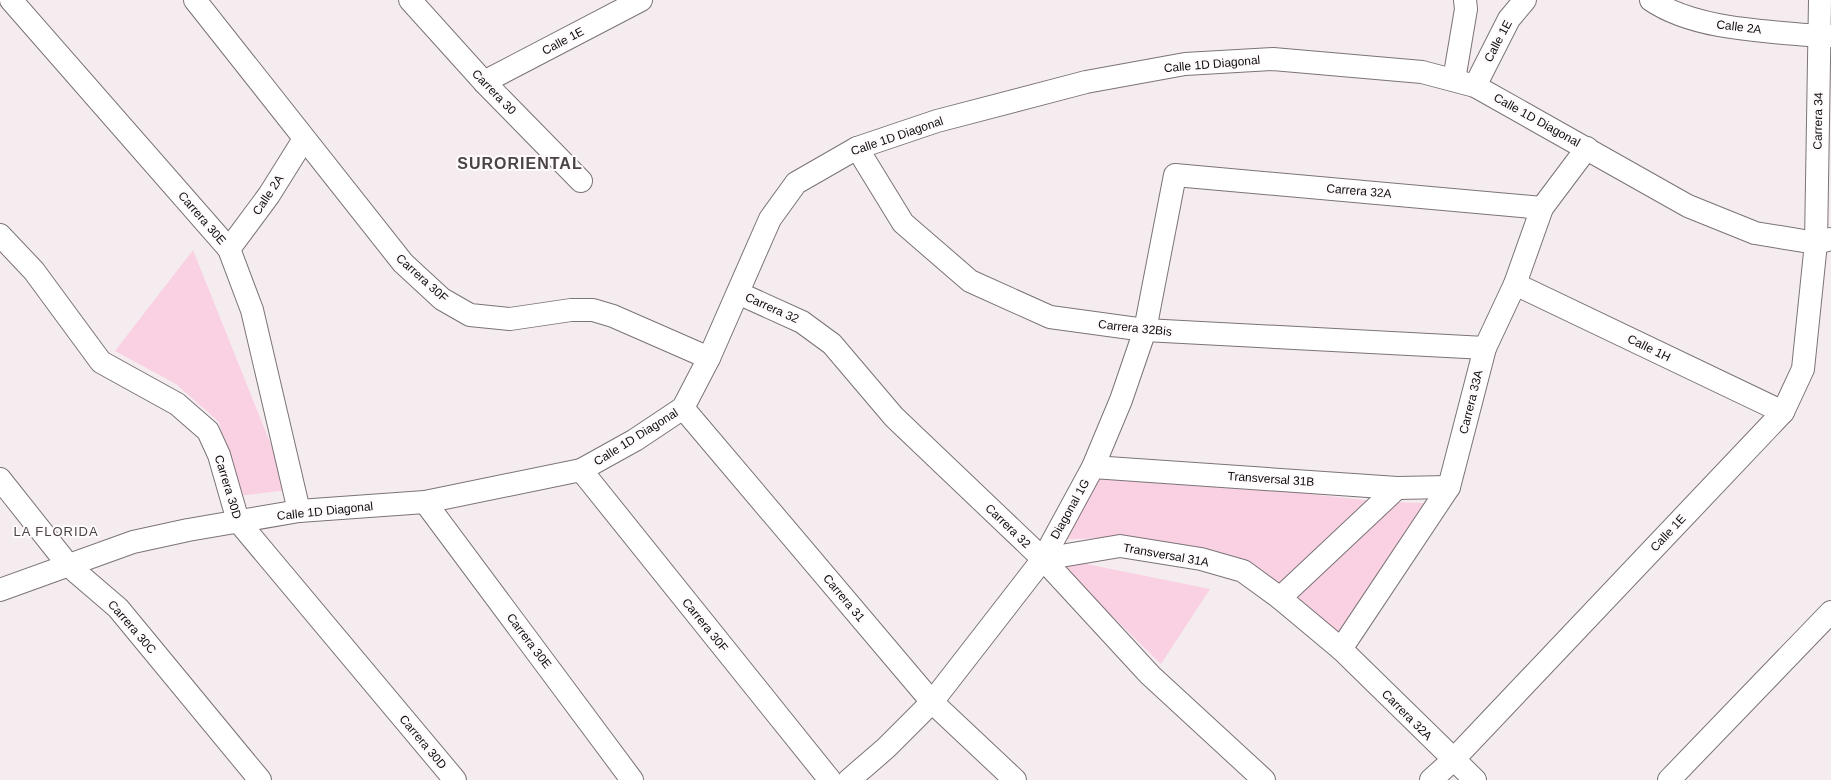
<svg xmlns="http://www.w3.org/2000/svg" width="1831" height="780" font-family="Helvetica,sans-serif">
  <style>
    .green { fill: #f9d1e3 }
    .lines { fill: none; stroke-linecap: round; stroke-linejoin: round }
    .street-casing { stroke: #7b7376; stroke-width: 24 }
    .street { stroke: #fff; stroke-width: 22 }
    .labels { text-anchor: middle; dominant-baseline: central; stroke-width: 4; stroke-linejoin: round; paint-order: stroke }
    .street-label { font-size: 12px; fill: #0e0c0d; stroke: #fffbfd }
    .neighbourhood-label { font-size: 13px; letter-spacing: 1px; fill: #4b4447; stroke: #fffbfd }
    .district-label { font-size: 16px; font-weight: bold; letter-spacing: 1px; fill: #4b4447; stroke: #fffbfd }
  </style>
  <rect width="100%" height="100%" fill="#f5ecf0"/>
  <g class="green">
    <path d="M193,250L289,490L238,496L219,422L176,384L115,351Z"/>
    <path d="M1089,470L1383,502L1429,503L1339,637L1245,563L1126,537L1052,540Z"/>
    <path d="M1052,557L1210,589L1161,664Z"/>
  </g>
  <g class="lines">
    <defs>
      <g id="street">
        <path d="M11,0L229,249L252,310L299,511"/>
        <path d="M195,0L403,263L442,299L470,315L510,319L571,310H593L613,316L709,358"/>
        <path d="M410,0L484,82L581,181"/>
        <path d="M1651,0C1695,30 1767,31 1819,36H1831"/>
        <path d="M1454,80L1466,9L1465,0"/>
        <path d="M484,82L641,0"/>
        <path d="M1475,86L1509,19L1525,0"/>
        <path d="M857,148L903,223L970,281L1050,317L1145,330L1485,348"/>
        <path d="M0,235L34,271L101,362L177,404L208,431L219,455L238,521L455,780"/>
        <path d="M229,249L269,195L304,139"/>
        <path d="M1515,284L1783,412"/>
        <path d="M738,293L802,322L832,344L894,417L1043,559L1150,675L1264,780"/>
        <path d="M683,408L932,702L1015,780"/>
        <path d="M1093,467L1397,488L1449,487"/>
        <path d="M581,470L830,780"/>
        <path d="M0,479L69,566L118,608L260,780"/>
        <path d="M425,502L632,780"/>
        <path d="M1043,559L1120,546L1201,559L1243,571L1280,598L1341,649L1475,780"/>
        <path d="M0,590L133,542L188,530L299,511L425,502L581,470L635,440L683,408L709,358L770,219L796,183L857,148L937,121L1086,82L1185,64L1273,59L1422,72L1475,86L1688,206L1755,233L1816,243L1831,239"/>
        <path d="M1280,598L1397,488"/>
        <path d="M1341,649L1449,487L1485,348L1515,284L1542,208L1587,148"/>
        <path d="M849,780L886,748L932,702L1043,559L1093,467L1121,400L1145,330L1175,175L1542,208"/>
        <path d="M1431,780L1453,760L1783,412L1803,369L1816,243L1820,0"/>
        <path d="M1669,780L1831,612"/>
      </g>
    </defs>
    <use href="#street" class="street-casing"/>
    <use href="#street" class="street"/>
  </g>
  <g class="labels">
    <g class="street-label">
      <text transform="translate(1739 27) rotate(7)">Calle 2A</text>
      <text transform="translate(563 41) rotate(-28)">Calle 1E</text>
      <text transform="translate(1498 41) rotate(-62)">Calle 1E</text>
      <text transform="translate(1212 64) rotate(-5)">Calle 1D Diagonal</text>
      <text transform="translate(494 92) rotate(46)">Carrera 30</text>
      <text transform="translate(1537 120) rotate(29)">Calle 1D Diagonal</text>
      <text transform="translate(1818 121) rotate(-89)">Carrera 34</text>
      <text transform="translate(897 136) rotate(-19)">Calle 1D Diagonal</text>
      <text transform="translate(1359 191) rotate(5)">Carrera 32A</text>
      <text transform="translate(268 195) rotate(-56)">Calle 2A</text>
      <text transform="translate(202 218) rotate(49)">Carrera 30E</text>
      <text transform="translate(422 278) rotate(42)">Carrera 30F</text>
      <text transform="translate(772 308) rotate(24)">Carrera 32</text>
      <text transform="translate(1135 328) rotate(6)">Carrera 32Bis</text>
      <text transform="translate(1649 348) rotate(26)">Calle 1H</text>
      <text transform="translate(1471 402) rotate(-76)">Carrera 33A</text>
      <text transform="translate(636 437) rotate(-32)">Calle 1D Diagonal</text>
      <text transform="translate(1271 479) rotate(4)">Transversal 31B</text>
      <text transform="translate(228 487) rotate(73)">Carrera 30D</text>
      <text transform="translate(1070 509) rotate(-61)">Diagonal 1G</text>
      <text transform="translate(325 511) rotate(-6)">Calle 1D Diagonal</text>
      <text transform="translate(1008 526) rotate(44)">Carrera 32</text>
      <text transform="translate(1668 533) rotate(-47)">Calle 1E</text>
      <text transform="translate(1166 555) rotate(10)">Transversal 31A</text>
      <text transform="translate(844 598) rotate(50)">Carrera 31</text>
      <text transform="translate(705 625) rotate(51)">Carrera 30F</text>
      <text transform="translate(132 627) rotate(49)">Carrera 30C</text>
      <text transform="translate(529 641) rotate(53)">Carrera 30E</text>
      <text transform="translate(1407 715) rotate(45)">Carrera 32A</text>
      <text transform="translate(423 742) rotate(50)">Carrera 30D</text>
    </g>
    <g class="neighbourhood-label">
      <text x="56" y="531">LA FLORIDA</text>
    </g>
    <g class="district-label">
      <text x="520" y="163">SURORIENTAL</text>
    </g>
  </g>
</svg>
